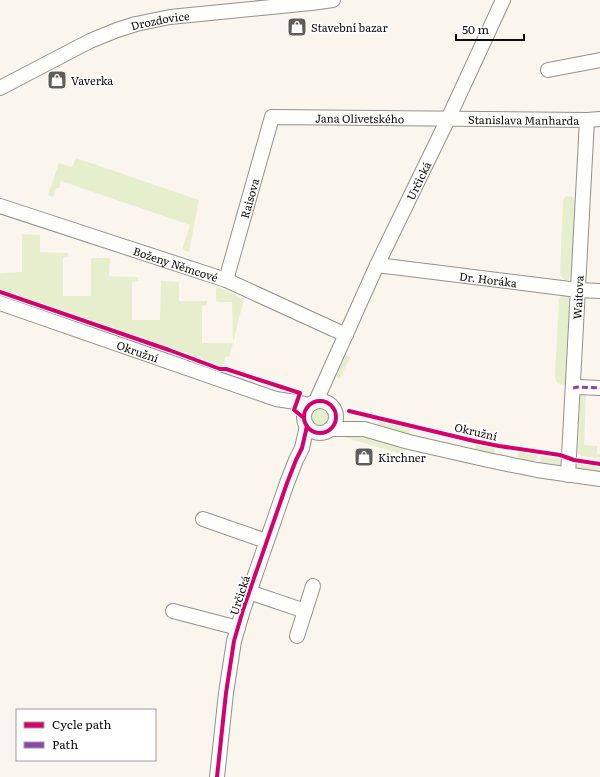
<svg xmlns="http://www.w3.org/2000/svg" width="600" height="777" font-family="Literata,serif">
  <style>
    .green { fill: #e6eece }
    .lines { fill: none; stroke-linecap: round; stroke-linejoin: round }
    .minor-casing { stroke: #93918d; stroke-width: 16 }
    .minor { stroke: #fefefc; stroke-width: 14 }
    .quiet { stroke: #8e44ad; stroke-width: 3; stroke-dasharray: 6 3; stroke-linecap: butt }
    .cycleway-casing { stroke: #fff; stroke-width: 6 }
    .cycleway { stroke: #d6006c; stroke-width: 4 }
    .labels { text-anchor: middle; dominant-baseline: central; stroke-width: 4; stroke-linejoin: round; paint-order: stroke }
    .street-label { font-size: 11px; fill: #0b0b0b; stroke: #fff }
    .poi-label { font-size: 11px; fill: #0b0b0b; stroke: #fff; text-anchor: start }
  </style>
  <rect width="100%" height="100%" fill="#faf6ee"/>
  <g class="green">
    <path d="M76,158L199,200L189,252L182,250L190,225L61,181L59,188H56L53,197L48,195L59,163L72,167Z"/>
    <path d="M568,196C572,196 574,198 575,202L572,273L569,280H565L562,278L560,273L563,200L565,197Z"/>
    <path d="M22,234L40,235V252L68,253V257L63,258V296H91V258H110L109,276L138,277V281L132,282V320H160L161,281L179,282V301H207V305L202,306V343H233L229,357L226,356L223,367L0,291V273L22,272Z"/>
    <path d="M216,286L244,299L233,342L232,302H218L216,301Z"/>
    <path d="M561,296H569L571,325L568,382L563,385L557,383L555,377L559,299Z"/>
    <path d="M342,354L350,357L340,379L336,377Z"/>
    <path d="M581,388L591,393V395H586L584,445L597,446V454H600V458L581,456L578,453Z"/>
    <circle cx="320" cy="416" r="10"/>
    <path d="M378,421L410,428L409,435L376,427Z"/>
    <path d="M346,432L402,447L403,450L402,454L346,438L345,437Z"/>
    <path d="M476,444L495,448L494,453L493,456L475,451Z"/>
    <path d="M518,452L537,455V457L534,463L518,460Z"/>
    <path d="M541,456L565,460L562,466L559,467L540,464Z"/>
    <path d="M574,462L600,466V474L576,469L574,467Z"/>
  </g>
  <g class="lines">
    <defs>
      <g id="minor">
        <path d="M548,70L600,60"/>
        <path id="s1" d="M0,88L90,41L117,30L136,24L170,17L311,3L333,0"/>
        <path id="s2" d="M0,206L226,280L346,335"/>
        <path id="s3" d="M377,265L578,290L600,291"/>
        <path id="s4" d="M226,280L272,117L587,120L600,119"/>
        <path id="s5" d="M0,303L276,399L296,402L309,405"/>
        <path d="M573,388L578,387L600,388"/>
        <path id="s6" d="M316,401L377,265L448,119L503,0"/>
        <circle cx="320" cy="417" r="16"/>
        <path d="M330,429H364L409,442L488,460L537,470L600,479"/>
        <path id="s7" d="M568,475L587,120"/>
        <path d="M203,519L266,541"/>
        <path d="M249,592L305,611"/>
        <path d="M173,611L238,628"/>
        <path d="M297,636L313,586"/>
        <path d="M217,777L226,693L234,641L243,610L287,483L296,460L302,448L307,426"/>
      </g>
    </defs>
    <use href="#minor" class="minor-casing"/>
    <use href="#minor" class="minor"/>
    <path class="quiet" d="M573,388L578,387L600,388"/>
    <defs>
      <g id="cycleway">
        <path d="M0,292L169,350L220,369H226L300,393L294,410L304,418"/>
        <circle cx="320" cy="417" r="16"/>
        <path d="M349,411L474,441L499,446L560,455L574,460L600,464"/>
        <path d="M217,777L226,693L234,641L243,610L287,483L296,460L302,448L307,426"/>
      </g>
    </defs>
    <use href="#cycleway" class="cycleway-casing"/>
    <use href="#cycleway" class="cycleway"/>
  </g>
  <defs>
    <symbol id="shop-square" viewBox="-11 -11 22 22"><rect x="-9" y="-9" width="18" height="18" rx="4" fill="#5f5d5a" stroke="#fff"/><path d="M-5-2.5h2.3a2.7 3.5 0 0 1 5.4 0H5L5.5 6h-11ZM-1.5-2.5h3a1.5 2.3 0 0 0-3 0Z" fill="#fff"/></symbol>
  </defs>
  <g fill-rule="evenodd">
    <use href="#shop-square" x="286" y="16" width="22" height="22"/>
    <use href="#shop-square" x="46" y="69" width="22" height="22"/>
    <use href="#shop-square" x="353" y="446" width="22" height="22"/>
  </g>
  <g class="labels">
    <g class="street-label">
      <text stroke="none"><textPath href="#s1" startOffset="175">Drozdovice</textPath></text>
      <text stroke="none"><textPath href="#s4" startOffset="257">Jana Olivetského</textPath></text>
      <text stroke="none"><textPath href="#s4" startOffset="421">Stanislava Manharda</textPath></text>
      <text stroke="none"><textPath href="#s6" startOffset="243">Určická</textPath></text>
      <text stroke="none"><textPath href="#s4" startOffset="85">Raisova</textPath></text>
      <text stroke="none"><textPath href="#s2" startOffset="185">Boženy Němcové</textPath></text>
      <text stroke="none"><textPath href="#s3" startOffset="112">Dr. Horáka</textPath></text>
      <text stroke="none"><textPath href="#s7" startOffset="178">Waitova</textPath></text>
      <text stroke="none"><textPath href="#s5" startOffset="146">Okružní</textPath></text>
      <text transform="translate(476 431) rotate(13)">Okružní</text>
      <text transform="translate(239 595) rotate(-72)">Určická</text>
    </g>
    <g class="poi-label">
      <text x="311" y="27">Stavební bazar</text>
      <text x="71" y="80">Vaverka</text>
      <text x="378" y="457">Kirchner</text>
    </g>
  </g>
  <rect x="16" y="709" width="140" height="52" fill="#ffffff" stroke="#9d9d9d"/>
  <rect x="24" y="722" width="20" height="6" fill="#d6006c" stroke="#9d9d9d"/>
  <text x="52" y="729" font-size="12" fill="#0b0b0b">Cycle path</text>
  <rect x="24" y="742" width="20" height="6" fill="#8e44ad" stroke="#9d9d9d"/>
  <text x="52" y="749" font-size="12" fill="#0b0b0b">Path</text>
  <path d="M456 34v6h68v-6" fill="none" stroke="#0b0b0b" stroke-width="2"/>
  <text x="462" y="34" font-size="12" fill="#0b0b0b" stroke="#ffffff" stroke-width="3" paint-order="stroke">50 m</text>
</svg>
